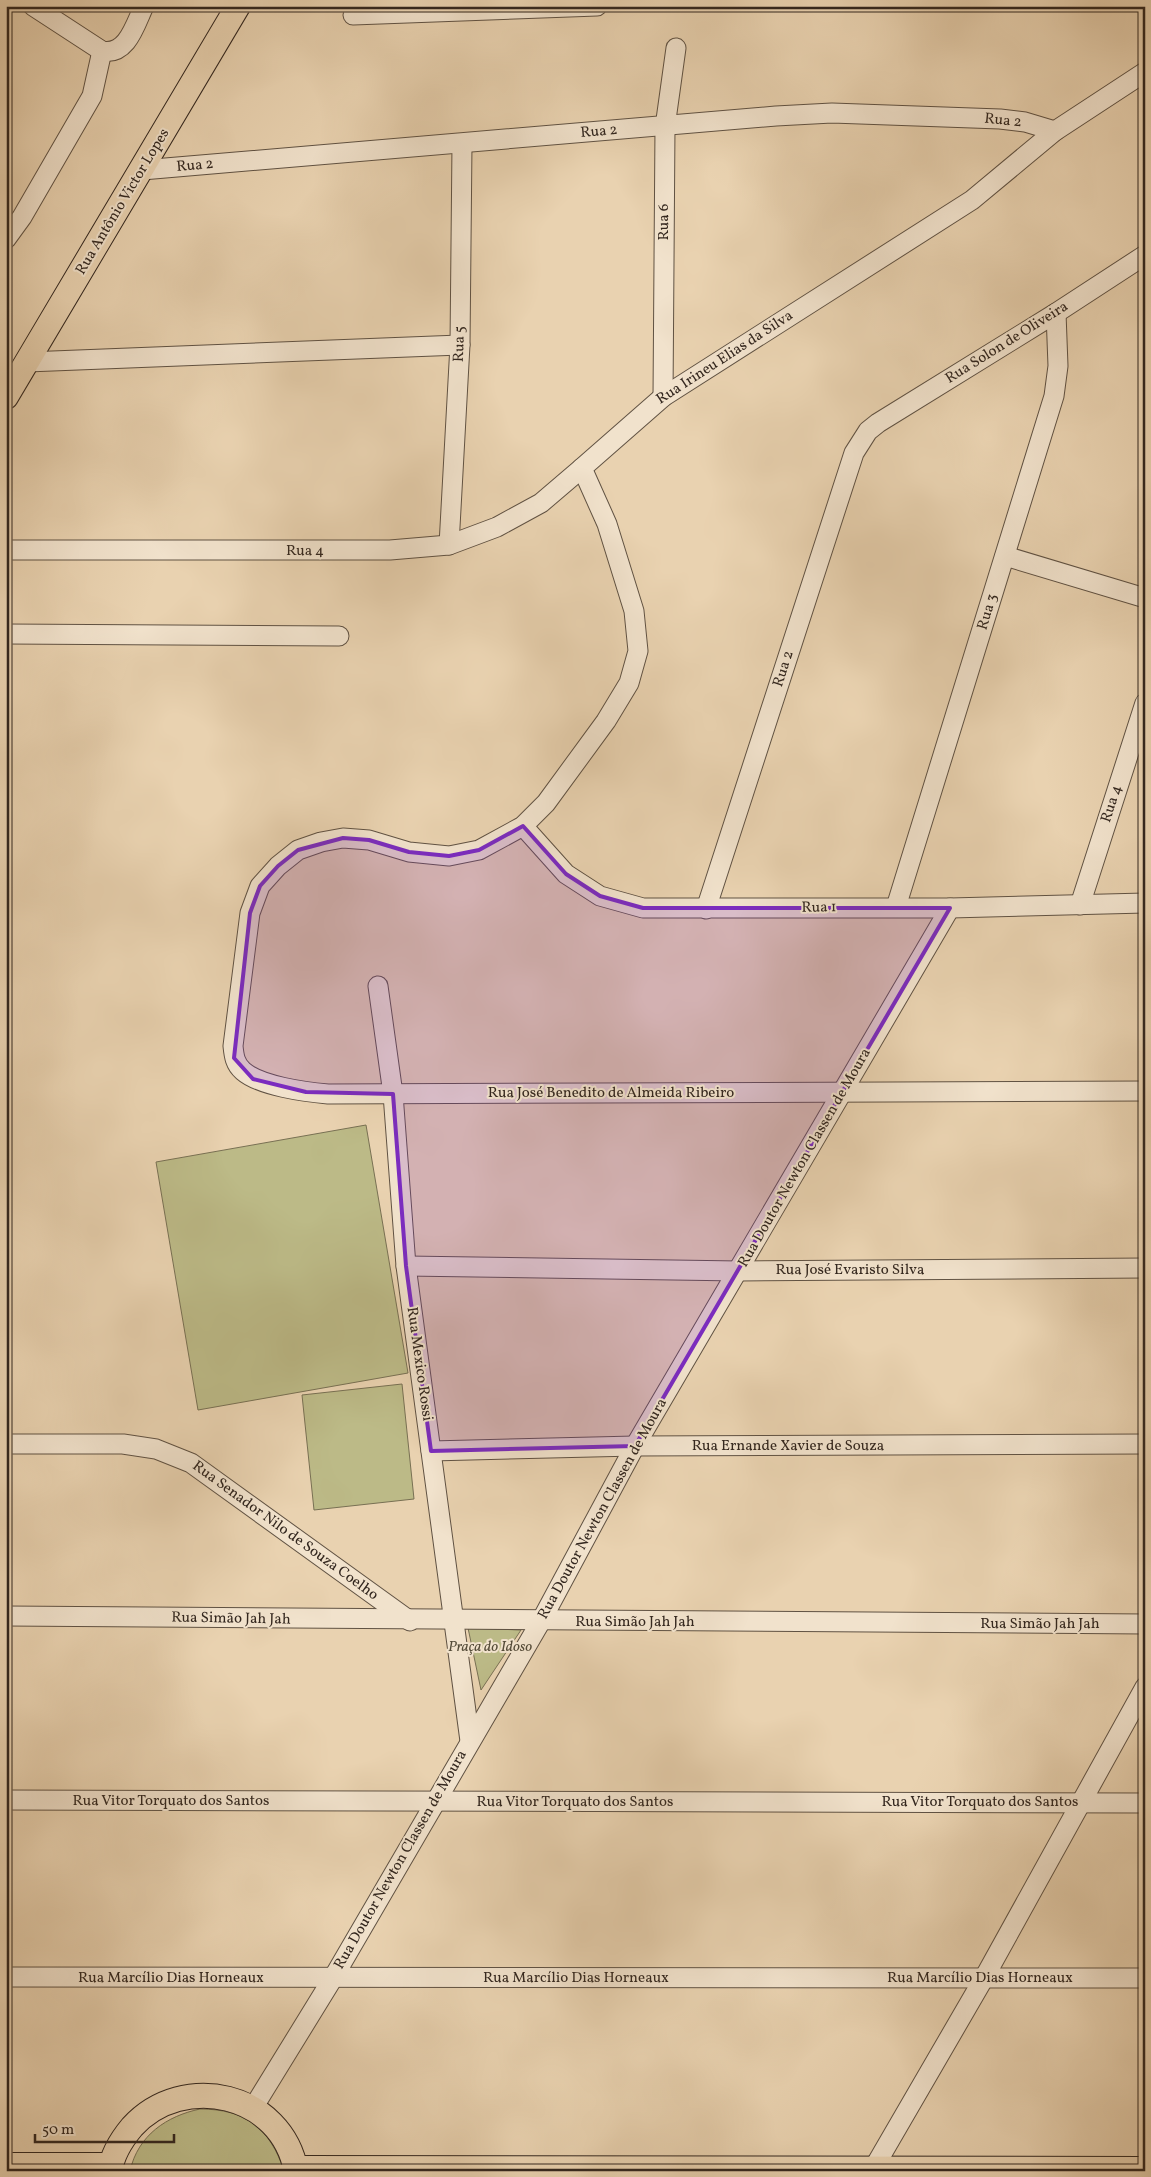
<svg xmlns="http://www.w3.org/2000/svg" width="1151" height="2177" font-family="Vollkorn,serif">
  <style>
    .green { fill: #bcba87; stroke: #787053 }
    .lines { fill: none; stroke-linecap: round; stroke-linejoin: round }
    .minor-casing { stroke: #605243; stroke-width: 21 }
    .major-casing { stroke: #33271f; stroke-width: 26 }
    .minor { stroke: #f1e2cc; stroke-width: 19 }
    .major { stroke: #e9d2b0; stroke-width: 24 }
    .marked { fill: #7b2cbf; fill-opacity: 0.2; stroke: #7b2cbf; stroke-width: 4; stroke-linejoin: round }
    .labels { text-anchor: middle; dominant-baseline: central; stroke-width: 4; stroke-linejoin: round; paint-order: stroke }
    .street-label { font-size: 15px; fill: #33271f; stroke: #f1e2cc }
    .park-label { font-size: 15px; font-style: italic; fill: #554c39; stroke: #f1e2cc }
  </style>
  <rect width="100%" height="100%" fill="#e9d2b0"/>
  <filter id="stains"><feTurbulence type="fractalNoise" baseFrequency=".004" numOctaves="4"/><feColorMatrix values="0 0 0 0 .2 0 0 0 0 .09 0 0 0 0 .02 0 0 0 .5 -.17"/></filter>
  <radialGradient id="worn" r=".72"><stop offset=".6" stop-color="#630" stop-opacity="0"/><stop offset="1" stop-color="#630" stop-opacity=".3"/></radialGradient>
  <g class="green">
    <path d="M366,1125L408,1373L198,1410L156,1162Z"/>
    <path d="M402,1384L414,1499L314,1510L302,1395Z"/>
    <path d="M468,1628L521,1630L481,1690Z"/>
    <path d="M200,2109C245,2109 270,2128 284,2171H130C138,2135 167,2116 200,2109Z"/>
  </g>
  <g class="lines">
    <defs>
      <g id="minor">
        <path d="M33,6L102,51C127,56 135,25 144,6"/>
        <path d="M353,15L597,6"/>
        <path d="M1145,72L1055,131L972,200L663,397L582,468L607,524L634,611L638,651L629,683L606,721L546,803L523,826L479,850L449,856L409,852L369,840L343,838L321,842L298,850L278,866L260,886L250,913L233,1046C234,1056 235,1064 243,1071C260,1086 305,1092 328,1094L1145,1091"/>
        <path d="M142,170L776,116L832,113L1000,119L1025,122L1055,131"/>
        <path d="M6,239L22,217L92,96L102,51"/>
        <path d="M27,362L460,345"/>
        <path d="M663,397L665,127L676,48"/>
        <path d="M449,545L460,345L462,144"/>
        <path d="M6,550H390L449,545L497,527L541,503L582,468"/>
        <path d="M1005,556L1145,598"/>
        <path d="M6,634L339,636"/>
        <path d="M523,826L566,874L600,896L643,908H950L1145,903"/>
        <path d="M1080,905L1145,703"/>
        <path d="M896,907L1054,396L1058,366L1056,313"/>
        <path d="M706,909L854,453L868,431L878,423L1056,313L1145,255"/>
        <path d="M378,986L393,1094L406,1266L470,1741"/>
        <path d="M406,1266L739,1271L1145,1268"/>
        <path d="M6,1444H123L156,1449L191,1463L410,1621"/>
        <path d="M431,1451L635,1446L1145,1444"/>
        <path d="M6,1616L1145,1624"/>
        <path d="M6,1800L1145,1803"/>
        <path d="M6,1977L1145,1978"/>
        <path d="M253,2108L333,1978L541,1621L635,1446L950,908"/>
        <path d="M872,2171L984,1978L1145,1687"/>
      </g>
      <g id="major">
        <path d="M6,397L238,6"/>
        <path d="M6,2165H111"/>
        <path d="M296,2168L1145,2169"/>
        <path d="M110,2171C112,2155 122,2139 132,2127C183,2071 282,2093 296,2171"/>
      </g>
    </defs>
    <use href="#minor" class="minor-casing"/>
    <use href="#major" class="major-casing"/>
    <use href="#minor" class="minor"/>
    <use href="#major" class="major"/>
  </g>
  <path class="marked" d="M523,826L566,874L600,896L643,908H950L635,1446L431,1451L406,1266L393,1094L306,1092L253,1079L234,1058L250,913L260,886L278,866L298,850L343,838L369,840L409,852L449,856L479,850Z"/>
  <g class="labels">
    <g class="street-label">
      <text transform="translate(1003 121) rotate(6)">Rua 2</text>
      <text transform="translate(599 132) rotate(-5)">Rua 2</text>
      <text transform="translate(195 166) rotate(-5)">Rua 2</text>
      <text transform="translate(123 202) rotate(-59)">Rua Antônio Victor Lopes</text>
      <text transform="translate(664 222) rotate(-90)">Rua 6</text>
      <text transform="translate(1007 343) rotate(-32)">Rua Solon de Oliveira</text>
      <text transform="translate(460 344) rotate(-88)">Rua 5</text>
      <text transform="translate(725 358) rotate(-33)">Rua Irineu Elias da Silva</text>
      <text x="305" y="551">Rua 4</text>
      <text transform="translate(988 612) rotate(-73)">Rua 3</text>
      <text transform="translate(784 669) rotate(-72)">Rua 2</text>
      <text transform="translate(1112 804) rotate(-72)">Rua 4</text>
      <text transform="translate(819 908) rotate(-1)">Rua 1</text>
      <text x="611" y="1093">Rua José Benedito de Almeida Ribeiro</text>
      <text transform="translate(805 1158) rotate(-60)">Rua Doutor Newton Classen de Moura</text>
      <text x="850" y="1270">Rua José Evaristo Silva</text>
      <text transform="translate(419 1364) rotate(82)">Rua Mexico Rossi</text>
      <text x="788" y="1446">Rua Ernande Xavier de Souza</text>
      <text transform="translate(603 1509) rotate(-61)">Rua Doutor Newton Classen de Moura</text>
      <text transform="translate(285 1531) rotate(36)">Rua Senador Nilo de Souza Coelho</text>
      <text transform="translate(231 1619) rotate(1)">Rua Simão Jah Jah</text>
      <text x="635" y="1622">Rua Simão Jah Jah</text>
      <text x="1040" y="1624">Rua Simão Jah Jah</text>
      <text x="171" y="1801">Rua Vitor Torquato dos Santos</text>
      <text x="575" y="1802">Rua Vitor Torquato dos Santos</text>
      <text x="980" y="1802">Rua Vitor Torquato dos Santos</text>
      <text transform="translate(401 1860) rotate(-60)">Rua Doutor Newton Classen de Moura</text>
      <text x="171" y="1978">Rua Marcílio Dias Horneaux</text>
      <text x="576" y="1978">Rua Marcílio Dias Horneaux</text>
      <text x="980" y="1978">Rua Marcílio Dias Horneaux</text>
    </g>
    <g class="park-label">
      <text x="490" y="1647">Praça do Idoso</text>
    </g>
  </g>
  <rect width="1151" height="2177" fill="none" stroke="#e9d2b0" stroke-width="25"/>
  <rect x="8" y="8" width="1136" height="2162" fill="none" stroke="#33271f" stroke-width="2.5"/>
  <rect x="12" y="12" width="1126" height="2152" fill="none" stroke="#33271f"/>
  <path d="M35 2134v8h139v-8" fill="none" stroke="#33271f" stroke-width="2.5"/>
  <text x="42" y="2134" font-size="15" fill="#33271f" stroke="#f1e2cc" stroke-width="4" paint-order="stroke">50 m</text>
  <rect width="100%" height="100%" filter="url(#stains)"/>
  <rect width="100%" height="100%" fill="url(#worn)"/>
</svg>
